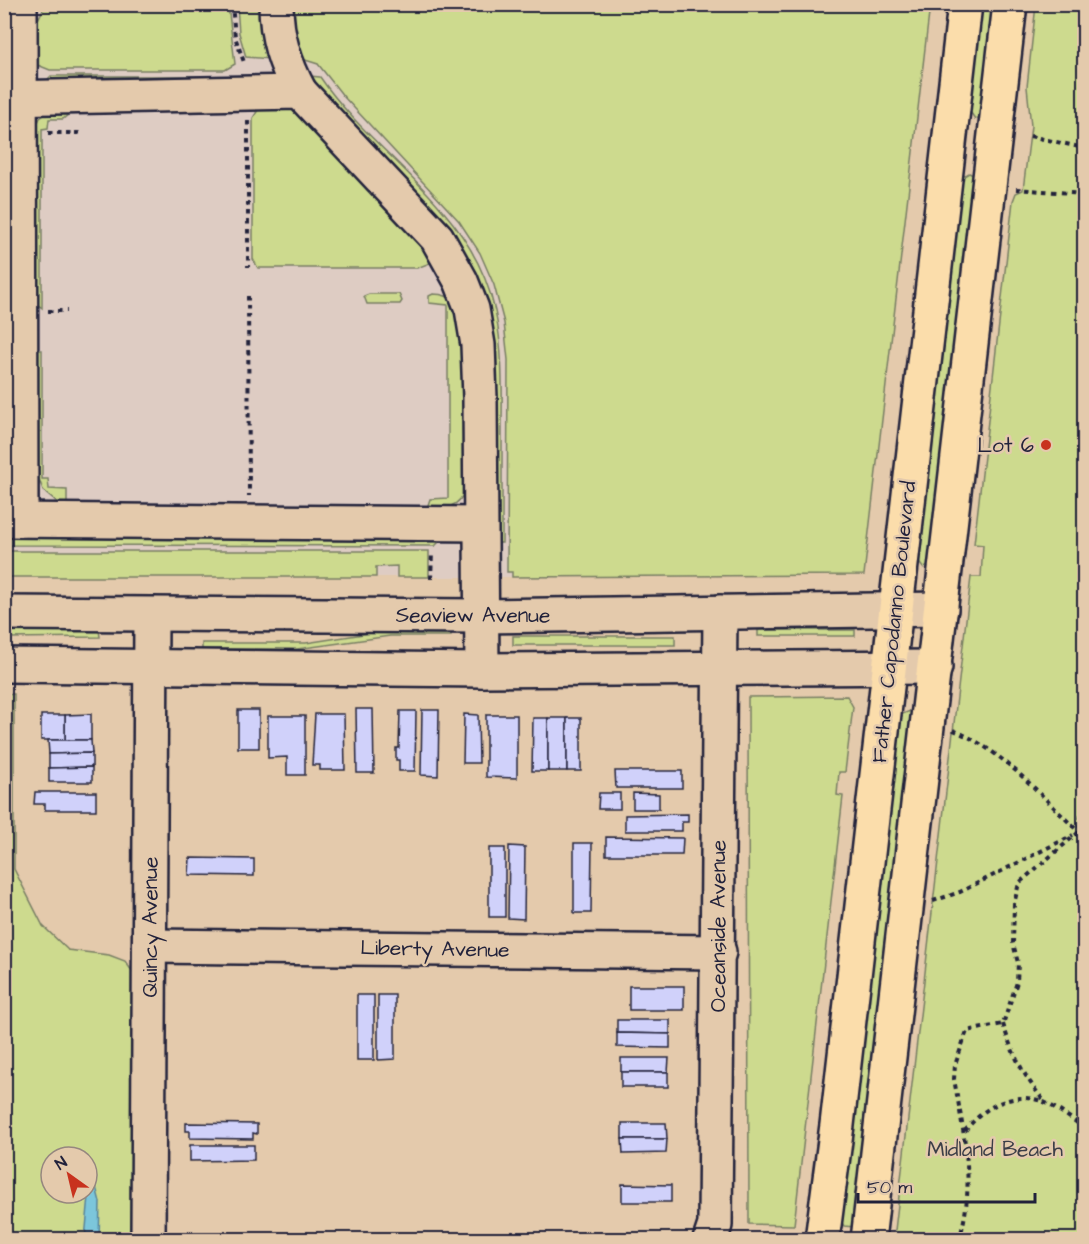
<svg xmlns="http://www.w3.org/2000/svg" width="1089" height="1244" font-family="'Architects Daughter',sans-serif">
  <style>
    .built { fill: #deccc3 }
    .green { fill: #cdda8e; stroke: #787e64; stroke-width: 1.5; fill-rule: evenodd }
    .water { fill: #7bc6db; stroke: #57849b; stroke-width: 1.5 }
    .building { fill: #d0d1fa; stroke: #22223b; stroke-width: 1.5 }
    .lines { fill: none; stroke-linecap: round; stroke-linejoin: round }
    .minor-casing { stroke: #22223b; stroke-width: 38 }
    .major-casing { stroke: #22223b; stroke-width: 38 }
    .path { stroke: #22223b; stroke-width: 4; stroke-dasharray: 4.5 4.5; stroke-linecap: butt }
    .minor { stroke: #e4caac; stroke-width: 33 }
    .major { stroke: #fbddab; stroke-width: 33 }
    .poi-dot { fill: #c8321e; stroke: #e4caac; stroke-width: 2 }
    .labels { text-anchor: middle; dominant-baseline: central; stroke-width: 5; stroke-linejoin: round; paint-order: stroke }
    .poi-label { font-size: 21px; fill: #22223b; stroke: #e4caac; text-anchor: end }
    .street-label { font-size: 21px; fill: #22223b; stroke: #e4caac }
    .park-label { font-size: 21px; fill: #3c3e47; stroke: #e4caac }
  </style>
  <rect width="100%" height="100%" fill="#e4caac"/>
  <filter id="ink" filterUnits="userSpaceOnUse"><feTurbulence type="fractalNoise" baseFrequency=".0167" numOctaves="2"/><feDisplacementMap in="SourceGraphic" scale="12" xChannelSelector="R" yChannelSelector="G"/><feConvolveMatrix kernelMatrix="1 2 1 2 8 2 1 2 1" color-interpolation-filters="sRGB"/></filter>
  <g filter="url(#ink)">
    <path class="built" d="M4,5H902L530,571L512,577H5Z"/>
    <g class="green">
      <path d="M45,5H228L235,64L225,70H50L35,64L37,22Z"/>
      <path d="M237,5H261L270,59L246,57L239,33Z"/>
      <path d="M290,5H930L864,575L512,577V572H507L508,360L504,323L494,285L480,253L459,221L344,97L318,64L302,59Z"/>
      <path d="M981,5H996L981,117L975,119L969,110Z"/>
      <path d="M1036,5H1084V1239H894L971,577H981L983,545L974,544L1013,201L1016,193L1023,190L1031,126L1027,87Z"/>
      <path d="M51,76H229V81H54L48,79Z"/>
      <path d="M309,76L320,77C354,127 405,165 443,211C502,280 503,338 502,424C502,464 502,503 502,543H493L492,339Z"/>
      <path d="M258,110H294L299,113L424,245L431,259L430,263L417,268H258L253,259V118Z"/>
      <path d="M50,111L68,112V115L63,119H49L48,128L42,129V308L36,303V127L40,118Z"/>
      <path d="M969,173L975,176L931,566L923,568L918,561L961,182L962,177Z"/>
      <path d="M369,294H399L402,301L400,304H367L364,296Z"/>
      <path d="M433,294C440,294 449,295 453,302C471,330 465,452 465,490C459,508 446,508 430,507L428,505L430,499L448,498V305L429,303V296Z"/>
      <path d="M36,350H42V479H48L49,489L67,490V506H62L43,490L36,471Z"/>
      <path d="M5,536L430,538L439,542L435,546L5,545Z"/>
      <path d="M5,551H429V577H397V566L376,567V577H5Z"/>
      <path d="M5,630H99L100,637L5,638Z"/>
      <path d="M389,630H452L451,636H390L297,649H202V643H306Z"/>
      <rect x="758" y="630" width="97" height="6"/>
      <rect x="513" y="636" width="162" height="9"/>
      <path d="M5,694H14V869L43,926L68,950L109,955L125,961L134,974L133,1239L5,1240ZM51,1157H87V1193H51Z"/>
      <path d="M847,696L853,707L845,772H839L837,795L843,796L794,1225L749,1224L748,697Z"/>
      <path d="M910,711L916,716L854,1227L844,1226L840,1220L900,715Z"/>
    </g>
    <path class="water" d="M95,1183L100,1202L99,1239H85L89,1196Z"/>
    <g class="building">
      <path d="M356,709H373L374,773H357Z"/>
      <rect x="238" y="710" width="21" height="38"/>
      <path d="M422,710H439L438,776L421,775Z"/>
      <path d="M400,711H416L415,771H399V760H396V748H399Z"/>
      <path d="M91,714V740H65V715Z"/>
      <path d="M315,714H344L345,770H320V765H312Z"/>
      <path d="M464,714L478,715L479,763H463Z"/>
      <rect x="41" y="715" width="24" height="25"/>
      <path d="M486,715H517V778L486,777Z"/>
      <path d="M268,716H305V775H287V757L268,758Z"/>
      <path d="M533,718H548V771H532Z"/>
      <rect x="548" y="718" width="19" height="53"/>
      <rect x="567" y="718" width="14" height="53"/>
      <path d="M48,740H91L92,753L49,754Z"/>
      <path d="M92,753V767L49,768V754Z"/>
      <path d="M92,767V782H49V768Z"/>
      <path d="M615,771H682V788H616Z"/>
      <path d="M35,792H96V810H45V804H34Z"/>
      <path d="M599,793H620V809H598Z"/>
      <path d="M633,793L659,794V809H633Z"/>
      <path d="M688,814V822H682V831H625V815Z"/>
      <path d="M606,837L683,838L682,855H606Z"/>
      <path d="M574,843H592L591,913H574Z"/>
      <path d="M509,846L525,847L524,919L508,918Z"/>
      <rect x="489" y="848" width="16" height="69"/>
      <path d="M190,858L254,859V876L189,875Z"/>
      <rect x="629" y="986" width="55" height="24"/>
      <rect x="357" y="995" width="17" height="65"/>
      <path d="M378,995H395V1059L378,1060Z"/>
      <path d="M617,1020H670V1034L617,1033Z"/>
      <path d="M617,1033L670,1034V1048L617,1047Z"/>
      <path d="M621,1058H669L668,1072H621Z"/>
      <rect x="621" y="1072" width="47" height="15"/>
      <path d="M186,1123L257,1124V1134L253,1133V1139L190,1138V1131H186Z"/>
      <path d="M622,1123H666L667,1139H622Z"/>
      <path d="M622,1139H667L666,1153L623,1154Z"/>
      <path d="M190,1145H254V1160L190,1161Z"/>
      <path d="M622,1184L671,1185V1202H622Z"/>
    </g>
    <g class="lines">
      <defs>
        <g id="minor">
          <path d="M20,4L21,520"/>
          <path d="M276,4C276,37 285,64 300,92"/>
          <path d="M4,98L300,92L437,238L461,281L472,309L478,345L480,398L482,670"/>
          <path d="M4,520L479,524"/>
          <path d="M4,613L481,616L941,609"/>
          <path d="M4,665L482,670L935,667"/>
          <path d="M151,946L719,952"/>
          <path d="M148,1240L151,615"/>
          <path d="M710,1240L715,1225L720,612"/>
        </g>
        <g id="major">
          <path d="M822,1240L837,1125L965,4"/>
          <path d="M868,1240L1010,4"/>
        </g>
      </defs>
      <use href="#minor" class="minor-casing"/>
      <use href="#major" class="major-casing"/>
      <g class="path">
        <path d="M232,4L235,37L245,65"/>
        <path d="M248,121V267"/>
        <path d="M48,133H81"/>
        <path d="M1030,136L1084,148"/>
        <path d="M1016,189L1084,194"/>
        <path d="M248,296L249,496"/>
        <path d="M48,311H67"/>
        <path d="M431,579L432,552"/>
        <path d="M953,730C1003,750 1040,795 1079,832L1084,833"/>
        <path d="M933,901L960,892L1073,835"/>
        <path d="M1003,1024C1012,1054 1025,1078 1045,1102"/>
        <path d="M965,1131C984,1106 1016,1088 1048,1104C1061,1111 1072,1120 1084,1127"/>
        <path d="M959,1240C976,1185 964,1134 954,1079L955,1065L967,1031L1003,1024L1017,982L1018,963L1013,943L1014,904L1019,883L1079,832L1084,794"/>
      </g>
      <use href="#minor" class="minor"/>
      <use href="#major" class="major"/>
    </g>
  </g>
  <circle class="poi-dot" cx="1046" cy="445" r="6"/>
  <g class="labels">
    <g class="poi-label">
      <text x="1034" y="445">Lot 6</text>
    </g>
    <g class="street-label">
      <text x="473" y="615">Seaview Avenue</text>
      <text transform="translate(894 622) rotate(-84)">Father Capodanno Boulevard</text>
      <text transform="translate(718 926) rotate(-90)">Oceanside Avenue</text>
      <text transform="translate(150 927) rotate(-90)">Quincy Avenue</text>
      <text transform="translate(435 949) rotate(1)">Liberty Avenue</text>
    </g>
    <g class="park-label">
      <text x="995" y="1149">Midland Beach</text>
    </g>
  </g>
  <rect width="1089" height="1244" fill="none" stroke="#e4caac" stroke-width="24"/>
  <rect x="12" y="12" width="1065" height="1220" fill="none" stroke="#22223b" stroke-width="2" filter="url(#ink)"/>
  <g transform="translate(69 1175) rotate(326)"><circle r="28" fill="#e4caac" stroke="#96877f" stroke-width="1.5"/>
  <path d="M0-4.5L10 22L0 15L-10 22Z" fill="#c8321e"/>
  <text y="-9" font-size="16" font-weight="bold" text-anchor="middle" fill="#22223b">N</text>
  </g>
  <path d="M858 1193v9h177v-9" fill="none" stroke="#22223b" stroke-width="3"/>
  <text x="867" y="1193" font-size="18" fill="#22223b" stroke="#e4caac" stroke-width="4.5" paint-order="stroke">50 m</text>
</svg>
